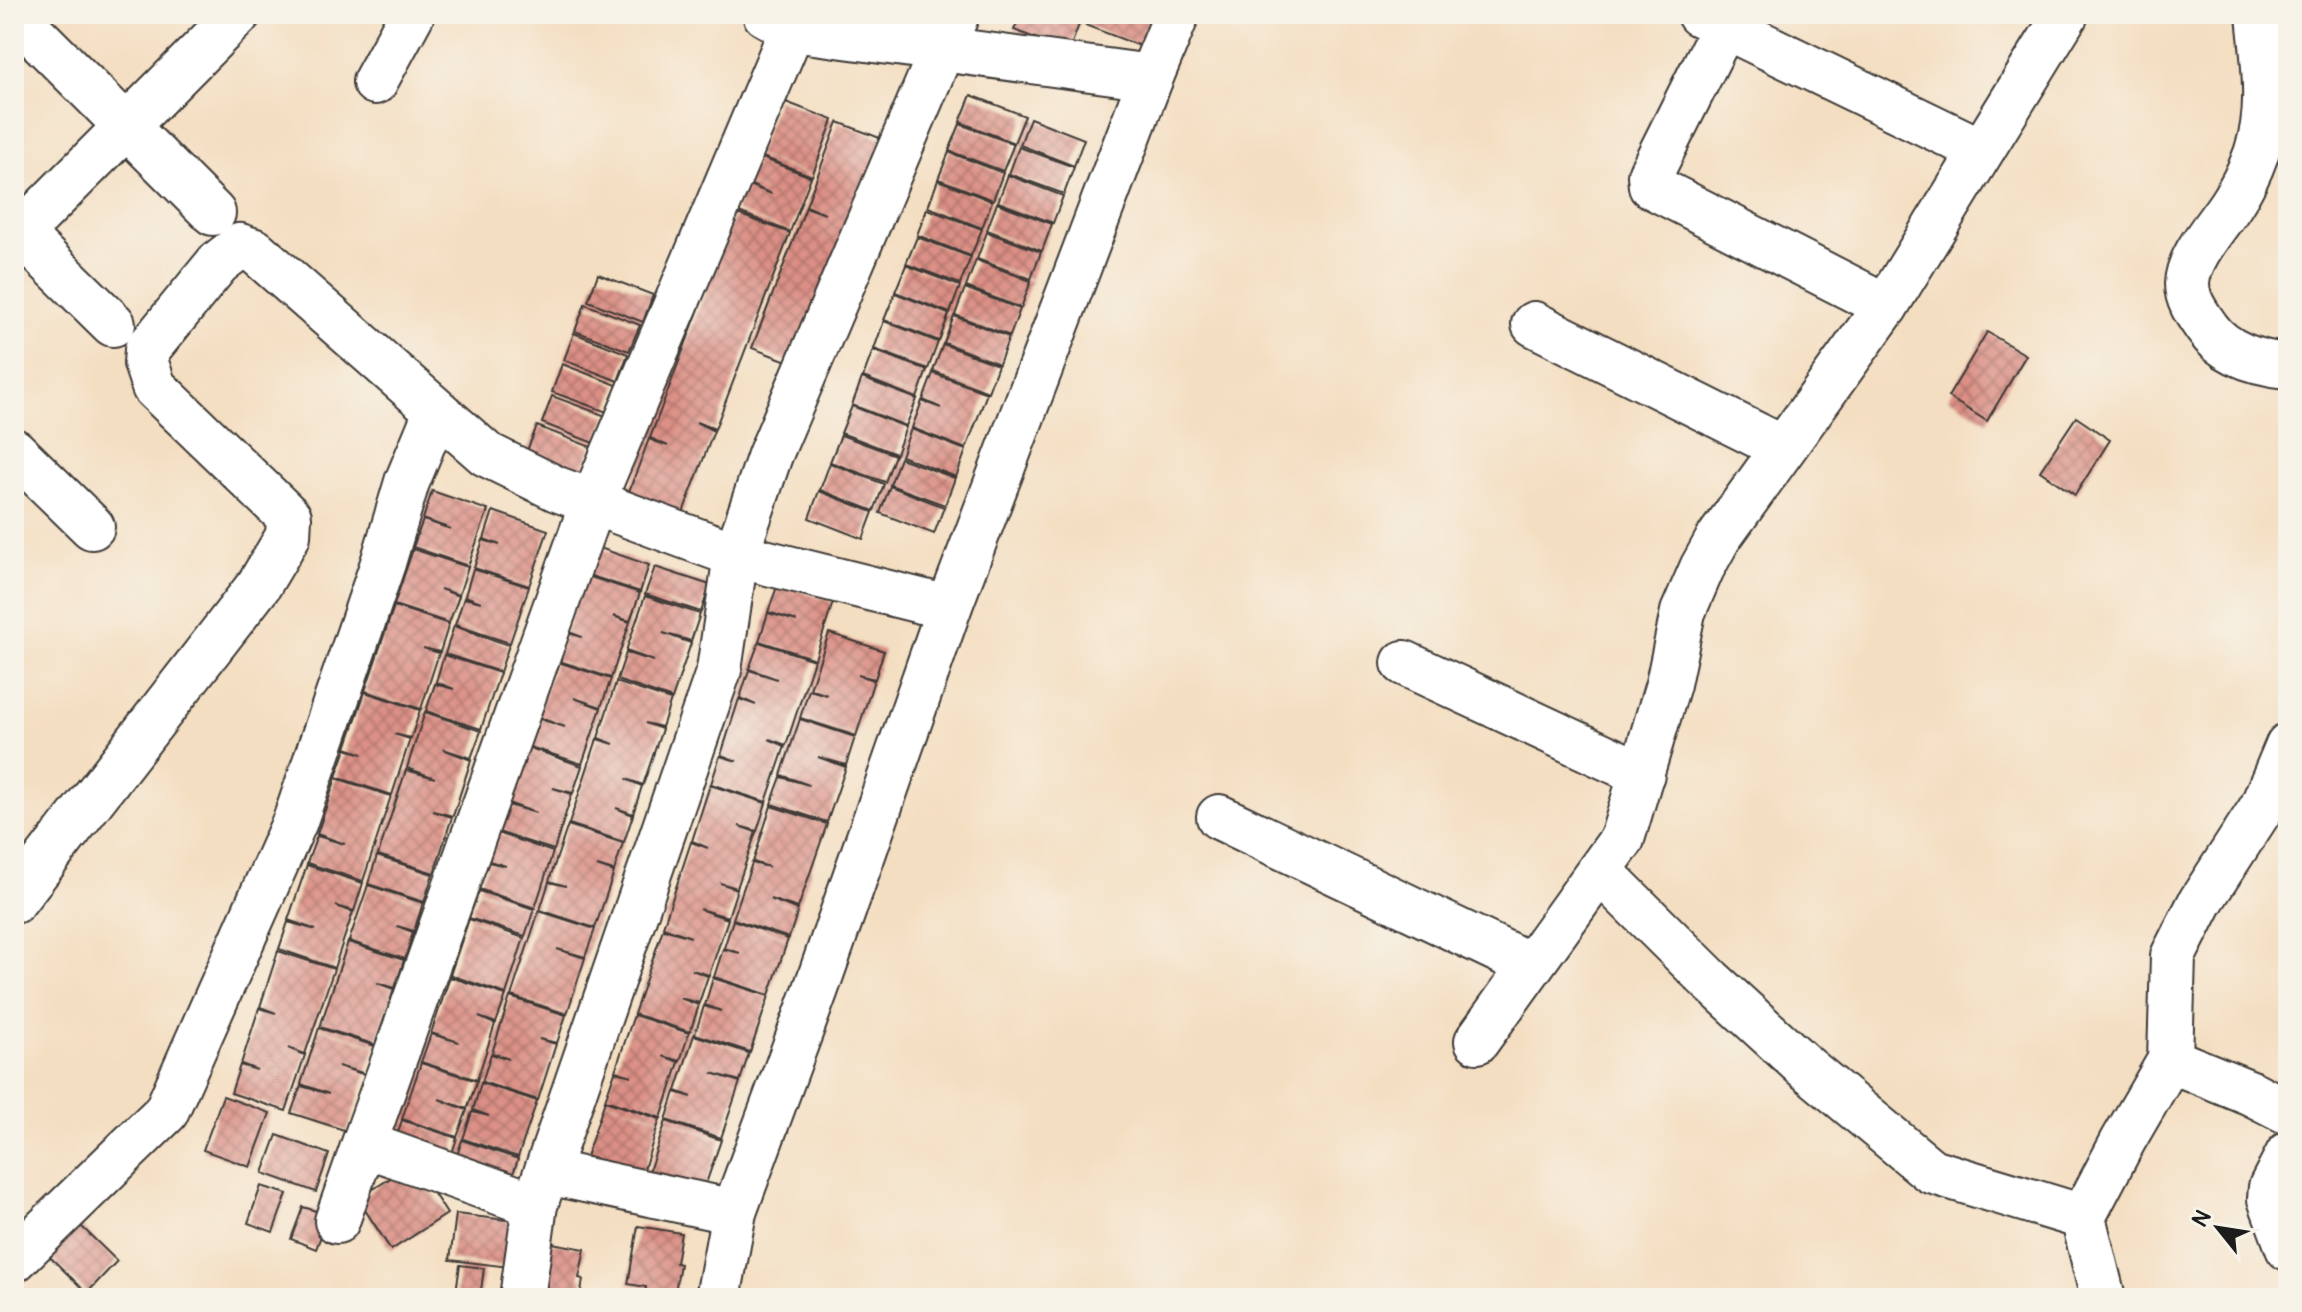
<svg xmlns="http://www.w3.org/2000/svg" width="2302" height="1312" font-family="Pangolin,sans-serif">
  <style>
    .building { fill: url(#building-cross-hatch) }
    .lines { fill: none; stroke-linecap: round; stroke-linejoin: round }
    .minor-casing { stroke: #3c3935; stroke-width: 48 }
    .minor { stroke: #fff; stroke-width: 44 }
  </style>
  <defs>
    <pattern id="building-cross-hatch" width="8" height="8" patternUnits="userSpaceOnUse" patternTransform="scale(2)"><rect width="8" height="8" fill="#dc9086"/><path d="M0 0l8 8M0 8l8-8" fill="none" stroke="#b2756d"/></pattern>
  </defs>
  <rect width="100%" height="100%" fill="#f7f3e8"/>
  <filter id="ink" filterUnits="userSpaceOnUse"><feTurbulence type="fractalNoise" baseFrequency=".0125" numOctaves="2"/><feDisplacementMap in="SourceGraphic" scale="16" xChannelSelector="R" yChannelSelector="G"/><feConvolveMatrix kernelMatrix="1 2 1 2 8 2 1 2 1" color-interpolation-filters="sRGB"/></filter>
  <filter id="wash" filterUnits="userSpaceOnUse"><feTurbulence type="fractalNoise" baseFrequency=".006" numOctaves="4" result="noise"/><feDisplacementMap in="SourceGraphic" scale="32" xChannelSelector="R" yChannelSelector="G"/><feGaussianBlur stdDeviation="1.8" result="paint"/><feColorMatrix in="noise" values="0 0 0 0 0 0 0 0 0 0 0 0 0 0 0 0 0 1.4 0 .05"/><feComposite in="paint" operator="in"/></filter>
  <g filter="url(#wash)">
    <rect width="100%" height="100%" fill="#f4dec1"/>
    <g id="blocks">
      <g class="building">
        <path d="M1021,14H1083L1069,51L1014,30Z"/>
        <path d="M1089,14H1138L1150,19L1140,46L1085,25Z"/>
        <path d="M971,95L1025,116L1014,143L960,122Z"/>
        <path d="M778,99L833,120L812,176L757,155Z"/>
        <path d="M1030,118L1084,139L1074,166L1020,145Z"/>
        <path d="M838,122L893,143L806,368L752,348L806,207L825,214L806,206Z"/>
        <path d="M960,124L1014,144L1003,171L949,151Z"/>
        <path d="M1019,147L1074,167L1064,194L1009,174Z"/>
        <path d="M949,152L1003,173L993,200L938,179Z"/>
        <path d="M757,156L811,177L790,232L736,211L746,184L772,194L746,183Z"/>
        <path d="M1008,175L1063,196L1053,223L998,202Z"/>
        <path d="M938,180L992,201L982,228L928,207Z"/>
        <path d="M997,203L1052,224L1042,251L987,230Z"/>
        <path d="M927,209L982,229L971,256L917,235Z"/>
        <path d="M735,213L790,233L715,429L696,422L714,431L682,515L628,494L649,439L668,446L650,438Z"/>
        <path d="M987,232L1041,252L1031,279L977,259Z"/>
        <path d="M917,237L971,257L960,284L906,264Z"/>
        <path d="M976,260L1031,281L1021,308L966,287Z"/>
        <path d="M906,265L960,286L950,313L895,292Z"/>
        <path d="M598,274L653,295L643,322L588,301Z"/>
        <path d="M965,288L1020,309L1010,336L955,315Z"/>
        <path d="M895,293L949,314L939,341L884,320Z"/>
        <path d="M585,304L640,325L629,351L575,331Z"/>
        <path d="M954,316L1009,337L999,364L944,343Z"/>
        <path d="M884,321L938,342L928,369L874,349Z"/>
        <path d="M1987,332L2026,355L1987,421L1948,397Z"/>
        <path d="M574,333L628,354L618,381L564,360Z"/>
        <path d="M943,344L998,365L988,392L933,371Z"/>
        <path d="M873,350L927,370L917,398L863,377Z"/>
        <path d="M562,364L617,385L607,412L552,392Z"/>
        <path d="M933,373L987,393L966,449L912,428L922,401L941,408L923,400Z"/>
        <path d="M862,378L917,399L906,426L852,405Z"/>
        <path d="M552,396L606,416L596,444L542,423Z"/>
        <path d="M852,406L906,427L896,454L841,433Z"/>
        <path d="M2076,417L2110,440L2075,495L2040,471Z"/>
        <path d="M537,426L591,447L581,474L526,453Z"/>
        <path d="M911,429L966,450L956,477L901,456Z"/>
        <path d="M841,435L895,455L885,482L830,462Z"/>
        <path d="M900,458L955,478L945,505L890,485Z"/>
        <path d="M830,463L884,484L874,511L820,490Z"/>
        <path d="M890,486L944,507L934,534L880,513Z"/>
        <path d="M432,491L488,510L468,566L413,547L423,520L451,529L423,519Z"/>
        <path d="M819,491L873,512L863,539L809,518Z"/>
        <path d="M493,511L548,530L529,586L474,568L483,540L500,545L484,539Z"/>
        <path d="M594,546L649,565L640,592L585,574Z"/>
        <path d="M413,549L468,567L459,595L440,589L459,596L449,623L394,605Z"/>
        <path d="M655,567L710,585L701,612L645,594Z"/>
        <path d="M473,569L529,587L510,643L455,625L464,598L481,602L465,596Z"/>
        <path d="M584,575L640,593L630,621L613,616L630,622L611,678L556,660L565,632L582,637L566,631Z"/>
        <path d="M778,584L833,602L815,659L759,641L768,613L797,621L768,612Z"/>
        <path d="M645,596L700,614L691,641L663,633L691,643L672,699L617,680L626,653L654,661L626,651Z"/>
        <path d="M394,606L449,624L440,652L423,648L439,653L421,709L365,691Z"/>
        <path d="M454,626L509,645L500,672L445,654Z"/>
        <path d="M829,633L884,651L875,679L858,675L874,680L856,736L800,718L809,690L827,695L810,689Z"/>
        <path d="M759,642L814,660L786,745L769,739L785,746L766,802L711,784L720,756L737,761L721,755L739,699L756,705L740,698L749,670L777,679L749,669Z"/>
        <path d="M444,655L500,673L481,729L426,711L435,684L454,689L436,682Z"/>
        <path d="M555,661L611,679L601,707L574,698L601,708L582,764L527,746L537,718L565,727L537,717Z"/>
        <path d="M616,682L671,700L662,727L645,723L662,729L643,785L626,779L642,786L633,814L616,808L633,815L624,842L569,824L597,739L614,744L598,738Z"/>
        <path d="M365,692L420,710L411,738L394,734L410,739L392,795L336,777L346,749L363,754L346,748Z"/>
        <path d="M425,712L481,731L471,758L443,749L471,760L453,816L433,811L452,817L434,873L378,855L406,770L435,778L407,768Z"/>
        <path d="M800,719L855,737L846,765L818,757L846,767L827,822L771,804L781,777L809,785L781,775Z"/>
        <path d="M527,747L582,766L573,793L553,788L572,794L554,850L498,832L508,805L536,813L508,803Z"/>
        <path d="M336,778L391,796L363,881L307,863L317,836L345,844L317,834Z"/>
        <path d="M710,785L766,803L757,831L739,826L756,832L737,888L720,883L737,889L728,917L699,909L728,919L709,975L692,970L708,976L699,1003L680,998L699,1005L690,1032L634,1014L663,929L691,937L663,927L691,842L708,848L692,841Z"/>
        <path d="M771,806L827,824L798,908L770,899L798,910L789,938L733,919L752,863L769,867L753,862Z"/>
        <path d="M568,825L623,843L614,871L597,866L614,872L595,928L540,910L549,882L566,886L549,881Z"/>
        <path d="M498,833L553,852L535,908L479,889L488,862L506,866L489,861Z"/>
        <path d="M377,856L433,874L424,902L368,884Z"/>
        <path d="M307,865L363,883L354,911L336,906L353,912L334,968L279,949L288,922L316,930L288,920Z"/>
        <path d="M368,885L423,903L414,931L397,926L413,932L405,959L349,941Z"/>
        <path d="M479,891L534,909L525,936L469,918Z"/>
        <path d="M539,911L595,929L585,957L557,949L585,958L567,1014L511,996Z"/>
        <path d="M469,919L524,938L506,994L450,975Z"/>
        <path d="M733,920L788,939L769,995L714,977L723,949L740,953L724,948Z"/>
        <path d="M348,942L404,960L395,988L377,983L394,989L376,1045L320,1027Z"/>
        <path d="M278,951L334,969L305,1054L288,1048L305,1055L286,1111L231,1093L240,1065L257,1070L241,1064L259,1008L276,1013L260,1007Z"/>
        <path d="M450,977L506,995L496,1023L479,1017L495,1024L477,1080L421,1062L431,1034L459,1042L431,1033Z"/>
        <path d="M713,978L769,996L750,1052L695,1034L704,1006L721,1011L705,1005Z"/>
        <path d="M510,997L566,1015L557,1043L539,1039L556,1044L538,1100L482,1082L491,1054L509,1059L492,1053Z"/>
        <path d="M634,1015L689,1033L680,1061L663,1056L679,1062L661,1118L605,1100L615,1072L632,1076L615,1071Z"/>
        <path d="M319,1028L375,1046L366,1074L338,1066L366,1075L347,1131L291,1113L301,1086L329,1094L301,1084Z"/>
        <path d="M694,1035L749,1053L740,1081L712,1073L740,1082L721,1138L666,1120L675,1092L692,1097L676,1091Z"/>
        <path d="M421,1063L477,1081L467,1109L439,1099L467,1110L457,1137L402,1119Z"/>
        <path d="M481,1083L537,1101L518,1157L463,1139L472,1112L489,1116L473,1110Z"/>
        <path d="M223,1096L270,1113L250,1167L203,1150Z"/>
        <path d="M605,1101L660,1119L642,1175L586,1157Z"/>
        <path d="M402,1120L457,1138L448,1166L393,1148Z"/>
        <path d="M666,1121L721,1140L702,1195L647,1177Z"/>
        <path d="M277,1135L329,1154L316,1192L263,1173Z"/>
        <path d="M462,1140L518,1159L509,1186L453,1168Z"/>
        <path d="M414,1163L447,1214L391,1250L358,1199Z"/>
        <path d="M261,1186L287,1194L273,1232L248,1223Z"/>
        <path d="M303,1207L329,1215L316,1249L291,1239Z"/>
        <path d="M456,1214L515,1221L509,1267L450,1260Z"/>
        <path d="M79,1224L117,1261L87,1293L49,1256Z"/>
        <path d="M638,1226L681,1233L676,1263L680,1264L674,1298H644L646,1287L628,1284Z"/>
        <path d="M541,1241L585,1249L579,1278L583,1279L580,1298H531Z"/>
        <path d="M460,1265L484,1268L480,1298H455Z"/>
      </g>
    </g>
  </g>
  <g filter="url(#ink)">
    <use href="#blocks" fill-opacity="0" stroke="#3c3935" stroke-width="2"/>
    <g class="lines">
      <defs>
        <g id="minor">
          <path d="M14,14L213,213"/>
          <path d="M765,14L792,29L1151,77L1177,14"/>
          <path d="M1699,14L1980,150"/>
          <path d="M2259,14C2263,60 2272,109 2256,154C2250,171 2241,189 2231,204C2217,226 2188,256 2187,284C2187,301 2198,315 2207,328C2225,354 2258,363 2288,366"/>
          <path d="M1724,27L1650,175L1651,186L1886,306"/>
          <path d="M375,82L412,14"/>
          <path d="M14,227L113,324"/>
          <path d="M14,239L238,14"/>
          <path d="M1534,324L1783,448"/>
          <path d="M14,451L92,527"/>
          <path d="M1404,663L1642,774"/>
          <path d="M1219,817L1530,965"/>
          <path d="M1600,871L1711,981L1803,1065L1931,1171L2083,1217"/>
          <path d="M14,901L259,585L288,536L289,517L154,387L146,363L147,350L218,263L240,246L255,251L486,454L557,489L736,555L949,608"/>
          <path d="M1477,1041L1622,839L1668,684L1683,612L1702,568L1718,539L1886,306L2066,14"/>
          <path d="M2170,1060L2251,1093L2288,1112"/>
          <path d="M2288,1154L2271,1187L2270,1199L2288,1248"/>
          <path d="M548,1172L734,1212"/>
          <path d="M535,1205L364,1144L593,501L792,29"/>
          <path d="M337,1221L364,1144"/>
          <path d="M14,1260L166,1112L295,821L383,563L407,482L436,412"/>
          <path d="M522,1298L535,1205L719,670L736,555L770,455L957,14"/>
          <path d="M718,1298L734,1212L816,989L949,608L1151,77"/>
          <path d="M2103,1298L2083,1217L2123,1141L2170,1060L2173,956L2201,901L2262,807L2288,745"/>
        </g>
      </defs>
      <use href="#minor" class="minor-casing"/>
      <use href="#minor" class="minor"/>
    </g>
  </g>
  <rect width="2302" height="1312" fill="none" stroke="#f7f3e8" stroke-width="48"/>
  <g transform="translate(2218 1228) rotate(300)" stroke="#f7f3e8" stroke-width="6" paint-order="stroke">
  <path d="M0-6L14 30L0 20L-14 30Z" fill="#1c1c1c"/>
  <text y="-12" font-size="22" font-weight="bold" text-anchor="middle" fill="#1c1c1c">N</text>
  </g>
</svg>
